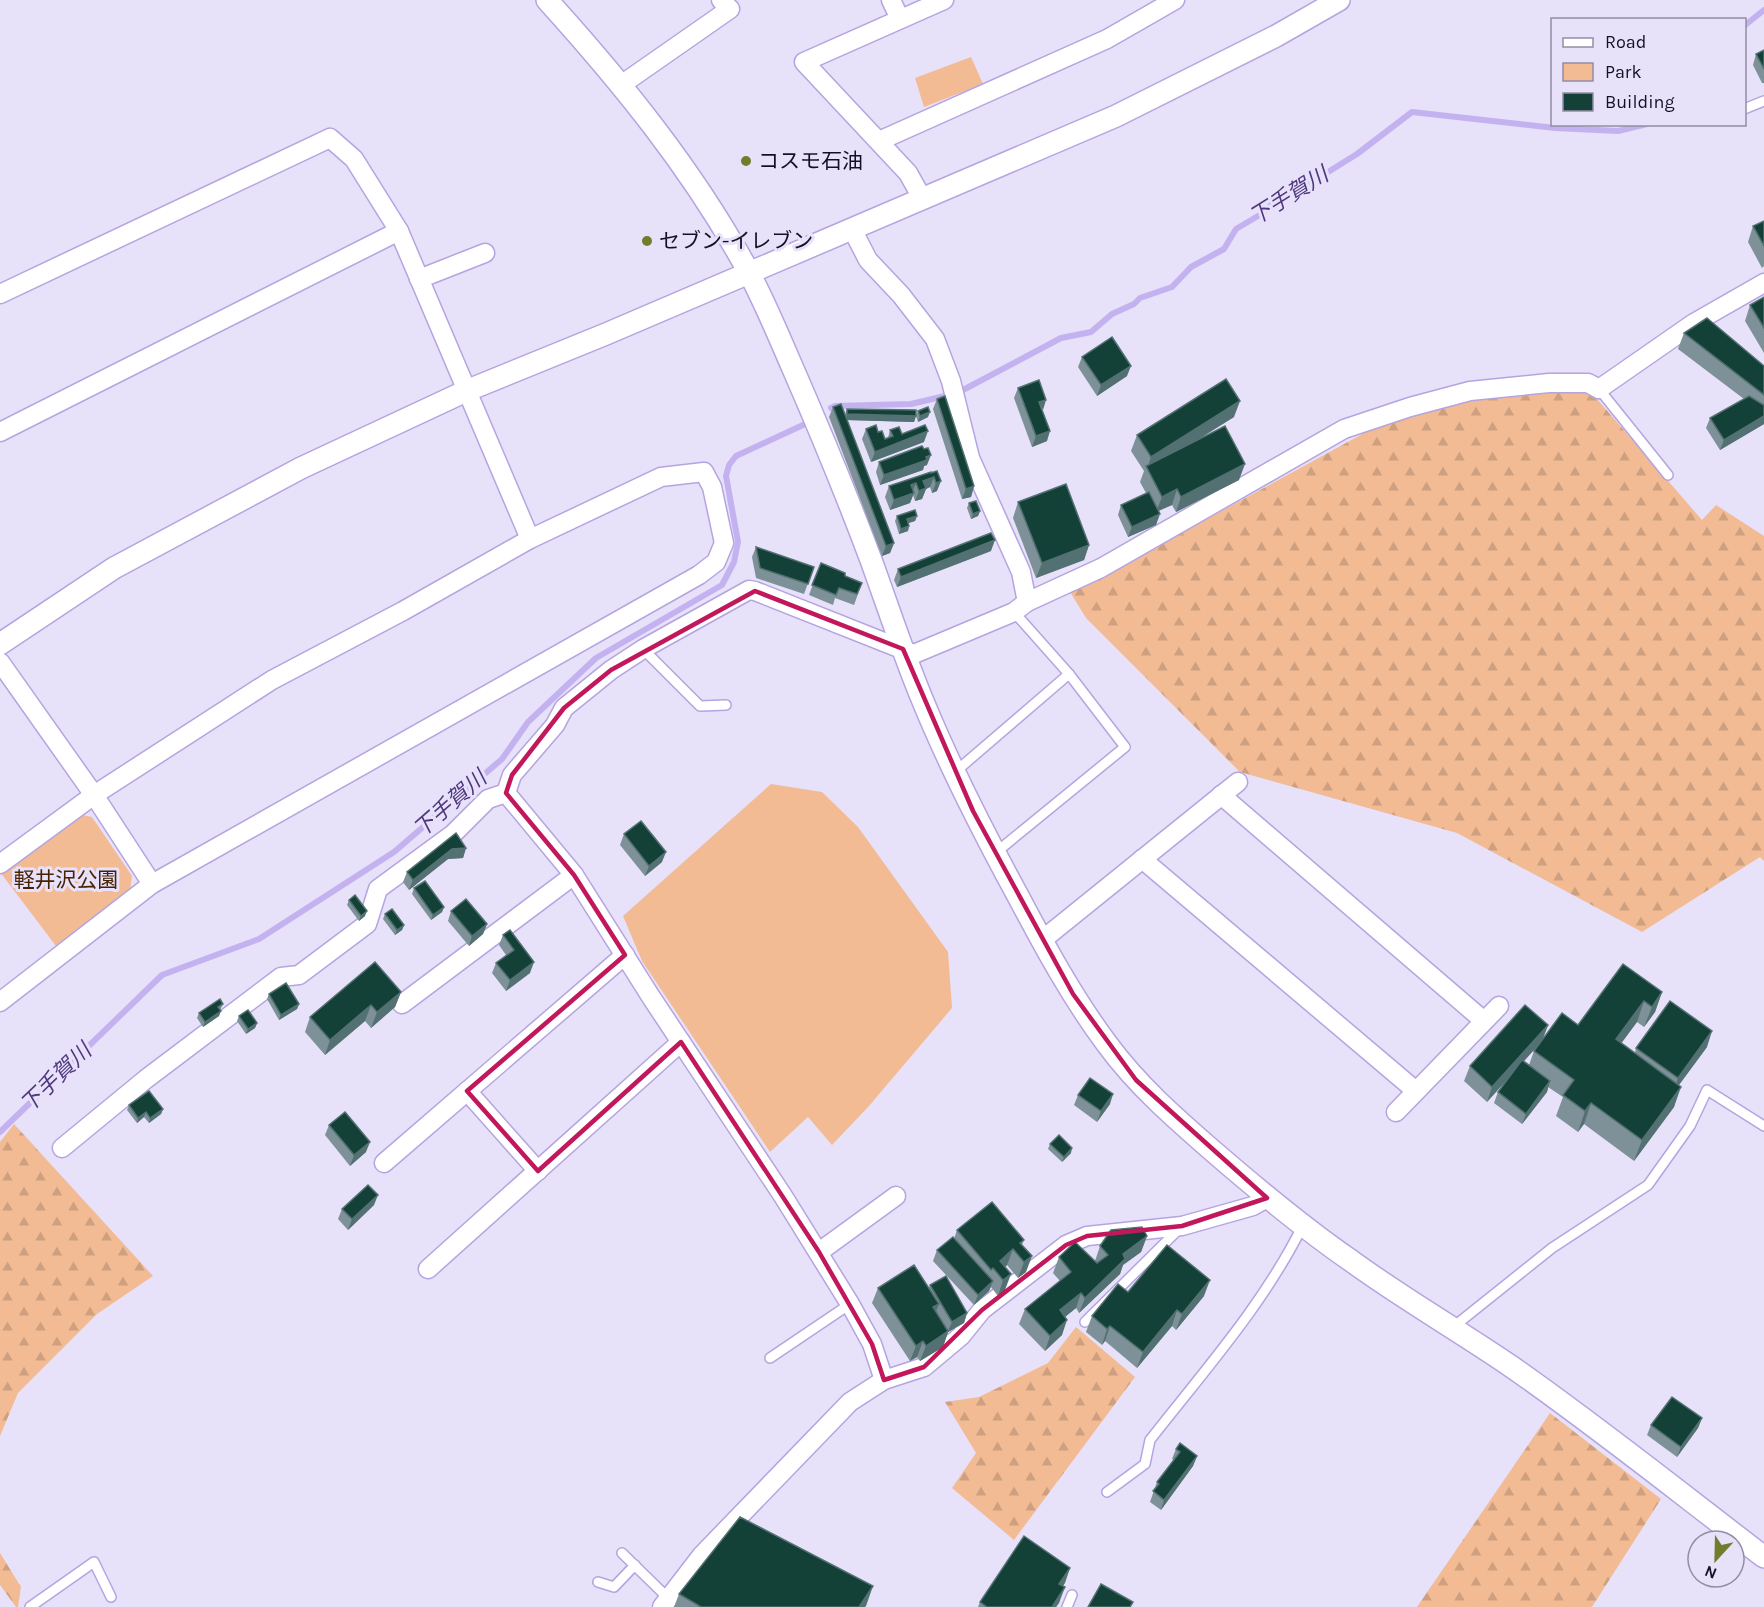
<svg xmlns="http://www.w3.org/2000/svg" width="1764" height="1607" font-family="Karla,'Noto Sans JP',sans-serif">
  <style>
    .green { fill: #f2bb94 }
    .forest { fill: url(#forest-firs) }
    .lines { fill: none; stroke-linecap: round; stroke-linejoin: round }
    .stream { stroke: #c3b2ef; stroke-width: 6 }
    .service-casing { stroke: #b5a4e0; stroke-width: 12 }
    .minor-casing { stroke: #b5a4e0; stroke-width: 21 }
    .tertiary-casing { stroke: #b5a4e0; stroke-width: 24 }
    .service { stroke: #fff; stroke-width: 9 }
    .minor { stroke: #fff; stroke-width: 18 }
    .tertiary { stroke: #fff; stroke-width: 21 }
    .wall { fill: #7e9198; fill-rule: evenodd }
    .shaded-wall { fill: #537172 }
    .building { fill: #144137; stroke: #537172; stroke-width: 1.5 }
    .marked { fill: none; stroke: #c2185b; stroke-width: 4.5; stroke-linejoin: round }
    .poi-dot { fill: #717d2a; stroke: #e7e1fa; stroke-width: 2 }
    .labels { text-anchor: middle; dominant-baseline: central; stroke-width: 6; stroke-linejoin: round; paint-order: stroke }
    .poi-label { font-size: 21px; fill: #160f24; stroke: #e7e1fa; text-anchor: start }
    .park-label { font-size: 21px; fill: #472303; stroke: #e7e1fa }
    .water-label { font-size: 22px; font-style: italic; fill: #50387e; stroke: #e7e1fa }
  </style>
  <defs>
    <pattern id="forest-firs" width="22" height="20" patternUnits="userSpaceOnUse" patternTransform="scale(1.5)"><rect width="22" height="20" fill="#f2bb94"/><path d="M5 1l3.5 6h-7zM16 11l3.5 6h-7z" fill="#cfa07f"/></pattern>
  </defs>
  <rect width="100%" height="100%" fill="#e7e1fa"/>
  <g class="green">
    <path d="M971,57L983,84L924,107L915,78Z"/>
    <path d="M771,784L822,792L858,827L948,952L952,1008L869,1106L832,1145L808,1117L770,1152L642,961L623,916Z"/>
    <path d="M77,814L92,817L132,876L130,891L56,946L0,872Z"/>
  </g>
  <g class="forest">
    <path d="M1590,391L1702,520L1716,505L1764,536V861L1760,857L1642,932L1457,833L1240,772L1086,618L1069,590L1119,567L1377,426L1469,400L1536,392Z"/>
    <path d="M14,1124L153,1276L97,1314L18,1393L0,1436V1142Z"/>
    <path d="M1076,1327L1135,1377L1014,1540L952,1488L976,1453L945,1402L979,1397L1048,1363Z"/>
    <path d="M1550,1413L1661,1499L1592,1607H1417Z"/>
    <path d="M0,1553L21,1587L18,1607H16L0,1585Z"/>
  </g>
  <g class="lines">
    <g class="stream">
      <path d="M1744,26L1764,10"/>
      <path d="M963,390L1061,338L1091,332L1112,314L1134,304L1140,298L1172,287L1191,267L1224,249L1236,229L1263,213L1279,197L1296,192L1357,154L1412,112L1555,128L1618,131L1647,124"/>
      <path d="M831,408L835,406L911,404L945,396"/>
      <path d="M0,1132L162,975L259,939L394,852L502,759L528,722L596,658L722,585L734,562L738,542L726,476L729,465L736,456L803,425"/>
    </g>
    <defs>
      <g id="service">
        <path d="M1744,109L1764,101"/>
        <path d="M1599,389L1668,475"/>
        <path d="M643,649L700,706L726,705"/>
        <path d="M955,772L1069,674"/>
        <path d="M994,854L1125,747L1069,674L1014,612"/>
        <path d="M1085,1322L1180,1228"/>
        <path d="M1452,1328L1552,1248L1648,1185L1690,1126L1707,1090L1764,1126"/>
        <path d="M770,1358L850,1304"/>
        <path d="M1107,1492L1145,1464L1150,1440C1204,1371 1264,1304 1303,1225"/>
        <path d="M622,1553L668,1598"/>
        <path d="M598,1582L614,1587L635,1565"/>
        <path d="M30,1607L94,1562L111,1597"/>
        <path d="M1067,1607L1072,1595"/>
      </g>
      <g id="minor">
        <path d="M891,0L900,19"/>
        <path d="M621,85L730,9L721,0"/>
        <path d="M879,141L1107,39L1175,0"/>
        <path d="M922,198L908,173L804,62L944,0"/>
        <path d="M852,229L868,260L901,295L935,339L951,381L970,458L1021,572L1027,602"/>
        <path d="M419,279L485,253"/>
        <path d="M0,294L330,138L354,159L399,231L530,539"/>
        <path d="M0,432L399,231"/>
        <path d="M0,662L94,795L152,884"/>
        <path d="M506,793L574,875L651,997L783,1196L850,1304L872,1344L884,1380"/>
        <path d="M1221,795L1484,1021"/>
        <path d="M1142,859L1416,1091"/>
        <path d="M0,864L94,795L272,680L403,611L530,539L661,477L704,472L712,487L724,543L716,562L699,575L152,884L0,1002"/>
        <path d="M1041,941L1238,782"/>
        <path d="M402,1004L574,875"/>
        <path d="M467,1091L538,1171"/>
        <path d="M1396,1112L1499,1006"/>
        <path d="M62,1148L146,1079L281,977L299,975L367,924L378,889L453,834L488,799L506,793L512,775L555,725L564,708L611,670L643,649L749,590L755,591L914,654L1014,612L1027,602L1101,568L1344,429L1410,407L1470,391L1549,383H1588L1599,389L1694,323L1764,283"/>
        <path d="M384,1163L625,955"/>
        <path d="M819,1252L896,1196"/>
        <path d="M428,1269L681,1042"/>
        <path d="M662,1607L702,1555L850,1402L884,1380L924,1367L961,1336L982,1310L1066,1245L1087,1236L1182,1226L1253,1206L1267,1198"/>
      </g>
      <g id="tertiary">
        <path d="M547,0C622,83 693,170 747,269C765,302 779,337 794,371C821,433 847,496 871,560C887,604 902,650 920,694C948,763 982,830 1018,896C1045,947 1072,997 1107,1044C1137,1085 1176,1119 1214,1152C1258,1190 1302,1227 1350,1260C1402,1298 1458,1330 1512,1367C1598,1427 1680,1493 1764,1557"/>
        <path d="M0,644L114,568L301,468L466,391L606,334L1116,116L1276,36L1339,0"/>
      </g>
    </defs>
    <use href="#service" class="service-casing"/>
    <use href="#minor" class="minor-casing"/>
    <use href="#tertiary" class="tertiary-casing"/>
    <use href="#service" class="service"/>
    <use href="#minor" class="minor"/>
    <use href="#tertiary" class="tertiary"/>
  </g>
  <g class="wall">
    <path d="M1764,50V83H1762L1753,65L1756,54Z"/>
    <path d="M1764,221V266L1762,268L1748,242L1753,226Z"/>
    <path d="M1764,297V353L1745,321L1750,305Z"/>
    <path d="M1684,333L1764,366V424L1720,450L1706,428L1710,418L1744,399L1678,349Z"/>
    <path d="M1082,357L1127,376L1097,396L1078,367Z"/>
    <path d="M1018,388L1042,410L1047,441L1032,447L1014,398Z"/>
    <path d="M937,399L974,486L971,497L962,499L933,409Z"/>
    <path d="M833,407L845,415L847,409L916,416L914,422L847,420L894,543L890,553L882,556L829,417Z"/>
    <path d="M918,411L928,417L918,422L916,416Z"/>
    <path d="M1234,417L1201,437L1239,480L1176,512L1172,505L1158,511L1156,525L1128,537L1118,515L1121,505L1146,493L1140,482L1144,471L1131,451L1137,435Z"/>
    <path d="M866,429L878,432L885,439L888,438L890,430L924,442L871,462L862,439Z"/>
    <path d="M924,449L927,465L924,466L923,470L880,485L876,472L879,462Z"/>
    <path d="M937,471V491L932,493L930,487L926,489L922,499L915,501L913,495L910,503L890,510L885,497L889,486Z"/>
    <path d="M1018,502L1089,545L1084,560L1036,578L1013,518Z"/>
    <path d="M969,503L980,511L978,516L971,519L967,508Z"/>
    <path d="M897,516H917L915,521L909,523L908,531L899,534L895,521Z"/>
    <path d="M756,547L814,567L804,594L756,578L752,557Z"/>
    <path d="M991,551L897,587L894,580L898,569Z"/>
    <path d="M821,563L845,576L862,583L854,605L835,598L833,605L809,595Z"/>
    <path d="M624,834L662,862L645,876L620,845Z"/>
    <path d="M466,848L463,858L448,859L409,890L403,882L407,872Z"/>
    <path d="M414,888L444,907L442,912L431,920L412,894Z"/>
    <path d="M349,900L365,916L359,921L347,905Z"/>
    <path d="M451,911L487,924L483,934L469,946L448,921Z"/>
    <path d="M385,914L404,925L402,930L395,935L383,919Z"/>
    <path d="M503,935L530,973L506,991L492,973L496,963L506,955L499,945Z"/>
    <path d="M401,992L395,1007L371,1028L365,1021L325,1055L305,1032L310,1017Z"/>
    <path d="M1662,992L1655,1012L1644,1027L1637,1022L1621,1043L1635,1053L1636,1048L1707,1047L1679,1085L1674,1107L1634,1161L1584,1124L1578,1132L1556,1116L1563,1097L1548,1087L1547,1092L1522,1124L1494,1103L1498,1092L1509,1077L1487,1102L1464,1081L1470,1066L1548,1025L1543,1038ZM1538,1045L1534,1051L1529,1065L1524,1061Z"/>
    <path d="M269,994L299,1004L297,1009L279,1020L267,999Z"/>
    <path d="M223,1004L220,1010L219,1016L203,1027L197,1018L199,1013Z"/>
    <path d="M239,1016L257,1023L255,1028L246,1034L237,1021Z"/>
    <path d="M1078,1095L1110,1104L1097,1122L1074,1105Z"/>
    <path d="M129,1105L163,1109L161,1114L149,1123L144,1117L137,1123L127,1110Z"/>
    <path d="M329,1125L366,1152L350,1166L325,1135Z"/>
    <path d="M1050,1144L1071,1153L1062,1162L1048,1149Z"/>
    <path d="M374,1205L348,1230L338,1219L342,1209Z"/>
    <path d="M957,1230L1024,1240L1022,1245L1026,1272L1018,1278L1007,1265L1005,1267V1290L998,1296L991,1287L989,1291L974,1305L933,1261L937,1250L954,1239Z"/>
    <path d="M1147,1236L1141,1252L1123,1265L1120,1274L1079,1313L1076,1308L1065,1317L1062,1335L1045,1351L1019,1324L1025,1309L1060,1281L1053,1273L1059,1257L1095,1261L1100,1246Z"/>
    <path d="M930,1285L967,1313L964,1323L948,1332L943,1347L920,1361L917,1357L910,1361L872,1303L878,1288H929Z"/>
    <path d="M1128,1292L1204,1296L1176,1330L1172,1326L1137,1368L1105,1341L1102,1345L1086,1332L1092,1316Z"/>
    <path d="M1702,1418L1698,1428L1677,1457L1647,1435L1651,1425Z"/>
    <path d="M1176,1449L1197,1456L1193,1466L1161,1510L1150,1502L1157,1482L1174,1460L1172,1459Z"/>
    <path d="M1070,1568L1063,1586L1059,1603L1056,1607H978L980,1602Z"/>
    <path d="M679,1594L865,1607H674Z"/>
  </g>
  <g class="shaded-wall">
    <path d="M1131,366L1127,376L1097,396L1101,385Z"/>
    <path d="M1046,400L1043,410L1039,402Z"/>
    <path d="M1240,401L1234,417L1148,471L1147,469L1151,457Z"/>
    <path d="M930,412L928,417L918,422L920,416Z"/>
    <path d="M847,414L916,416L914,422L845,420Z"/>
    <path d="M1764,416V424L1720,450L1724,440Z"/>
    <path d="M928,431L924,442L871,462L875,452Z"/>
    <path d="M1050,431L1047,441L1032,447L1036,436Z"/>
    <path d="M931,455L927,465L924,466L923,470L880,485L884,475Z"/>
    <path d="M1245,464L1239,480L1176,512L1181,497Z"/>
    <path d="M934,477L930,487L926,489L922,499L915,501L923,481Z"/>
    <path d="M941,481L937,491L932,493L936,483Z"/>
    <path d="M916,483L912,493L911,485Z"/>
    <path d="M974,486L971,497L962,499L966,489Z"/>
    <path d="M1177,489L1172,505L1156,512L1162,497Z"/>
    <path d="M914,493L910,503L890,510L894,500Z"/>
    <path d="M980,511L978,516L971,519L973,514Z"/>
    <path d="M1160,514L1156,525L1128,537L1132,527Z"/>
    <path d="M917,516L915,521L905,524L907,519Z"/>
    <path d="M909,526L908,531L899,534L901,529Z"/>
    <path d="M995,540L991,551L897,587L901,577Z"/>
    <path d="M894,543L890,553L882,556L886,546Z"/>
    <path d="M1089,545L1084,560L1036,578L1042,563Z"/>
    <path d="M466,848L463,858L448,859L409,890L413,880L452,849Z"/>
    <path d="M666,852L662,862L645,876L649,866Z"/>
    <path d="M444,907L442,912L431,920L433,915Z"/>
    <path d="M367,911L365,916L359,921L361,916Z"/>
    <path d="M487,924L483,934L469,946L472,936Z"/>
    <path d="M404,925L402,930L395,935L397,930Z"/>
    <path d="M534,962L530,973L506,991L510,980Z"/>
    <path d="M401,992L395,1007L371,1028L377,1012Z"/>
    <path d="M1662,992L1655,1012L1644,1027L1652,1007Z"/>
    <path d="M1644,1001L1637,1022L1609,1060L1616,1039Z"/>
    <path d="M299,1004L297,1009L279,1020L281,1015Z"/>
    <path d="M371,1005L365,1021L325,1055L330,1040Z"/>
    <path d="M221,1011L219,1016L203,1027L205,1022Z"/>
    <path d="M257,1023L255,1028L246,1034L248,1029Z"/>
    <path d="M1548,1025L1542,1041L1487,1102L1492,1087Z"/>
    <path d="M1712,1031L1707,1047L1673,1093L1678,1078Z"/>
    <path d="M1550,1081L1547,1092L1522,1124L1526,1114Z"/>
    <path d="M1681,1087L1674,1107L1634,1161L1642,1140Z"/>
    <path d="M1113,1094L1110,1104L1097,1122L1101,1111Z"/>
    <path d="M1591,1103L1584,1124L1578,1132L1585,1111Z"/>
    <path d="M163,1109L161,1114L149,1123L150,1118Z"/>
    <path d="M146,1112L144,1117L137,1123L138,1118Z"/>
    <path d="M370,1142L366,1152L350,1166L354,1155Z"/>
    <path d="M1072,1148L1071,1153L1062,1162L1064,1157Z"/>
    <path d="M378,1195L374,1205L348,1230L352,1219Z"/>
    <path d="M1147,1236L1141,1252L1123,1265L1120,1274L1079,1313L1085,1298L1123,1254Z"/>
    <path d="M1013,1249L1007,1265L998,1274L1000,1261Z"/>
    <path d="M1032,1256L1026,1272L1018,1278L1024,1262Z"/>
    <path d="M1011,1274L1005,1290L998,1296L1003,1280Z"/>
    <path d="M1210,1280L1204,1296L1176,1330L1182,1314Z"/>
    <path d="M993,1281L989,1291L974,1305L978,1295Z"/>
    <path d="M1081,1293L1076,1308L1055,1325L1060,1310Z"/>
    <path d="M939,1304L933,1319V1307Z"/>
    <path d="M1177,1310L1172,1326L1137,1368L1143,1352Z"/>
    <path d="M967,1313L964,1323L948,1332L943,1347L920,1361L926,1346L948,1331L952,1322Z"/>
    <path d="M1067,1320L1062,1335L1045,1351L1050,1336Z"/>
    <path d="M1110,1326L1105,1341L1102,1345L1107,1329Z"/>
    <path d="M923,1341L917,1357L910,1361L916,1346Z"/>
    <path d="M1702,1418L1698,1428L1677,1457L1681,1447Z"/>
    <path d="M1197,1456L1193,1466L1161,1510L1164,1500Z"/>
    <path d="M1070,1568L1065,1583L1054,1599L1059,1584Z"/>
    <path d="M873,1586L866,1606L865,1607H859Z"/>
    <path d="M1065,1587L1059,1603L1056,1607H1052Z"/>
  </g>
  <g class="building">
    <path d="M1764,50V69L1756,54Z"/>
    <path d="M1764,221V246L1753,226Z"/>
    <path d="M1764,297V328L1750,305Z"/>
    <path d="M1707,318L1764,366V395L1684,333Z"/>
    <path d="M1112,337L1131,366L1101,385L1082,357Z"/>
    <path d="M1226,379L1240,401L1151,457L1137,435Z"/>
    <path d="M1039,380L1046,400L1039,402L1050,431L1036,436L1018,388Z"/>
    <path d="M945,396L974,486L966,489L937,399Z"/>
    <path d="M1749,396L1764,405V416L1724,440L1710,418Z"/>
    <path d="M841,404L894,543L886,546L833,407Z"/>
    <path d="M928,407L930,412L920,416L918,411Z"/>
    <path d="M847,409L916,410V416L847,414Z"/>
    <path d="M876,425L878,432L882,431L885,439L893,436L890,430L899,427L902,434L925,425L928,431L875,452L866,429Z"/>
    <path d="M1225,426L1245,464L1181,497L1177,489L1162,497L1146,466Z"/>
    <path d="M922,446L924,449L928,448L931,455L926,457L927,460L884,475L879,462Z"/>
    <path d="M937,471L941,481L936,483L934,477L923,481L926,488L919,491L916,483L911,485L914,493L894,500L889,486L931,472V473Z"/>
    <path d="M1066,484L1089,545L1042,563L1018,502Z"/>
    <path d="M1149,492L1160,514L1132,527L1121,505Z"/>
    <path d="M976,501L980,511L973,514L969,503Z"/>
    <path d="M915,510L917,516L907,519L909,526L901,529L897,516Z"/>
    <path d="M991,533L995,540L901,577L898,569Z"/>
    <path d="M756,547L814,567L808,584L760,568Z"/>
    <path d="M821,563L845,573V576L862,583L857,594L839,588L836,595L812,585Z"/>
    <path d="M641,821L666,852L649,866L624,834Z"/>
    <path d="M456,833L466,848L452,849L413,880L407,872Z"/>
    <path d="M425,881L444,907L433,915L414,888Z"/>
    <path d="M355,895L367,911L361,916L349,900Z"/>
    <path d="M466,899L487,924L472,936L451,911Z"/>
    <path d="M392,909L404,925L397,930L385,914Z"/>
    <path d="M510,930L534,962L510,980L496,963L514,950L503,935Z"/>
    <path d="M375,962L401,992L377,1012L371,1005L330,1040L310,1017Z"/>
    <path d="M1623,964L1662,992L1652,1007L1644,1001L1616,1039L1681,1087L1642,1140L1591,1103L1585,1111L1563,1095L1574,1080L1534,1051L1562,1013L1578,1025Z"/>
    <path d="M286,983L299,1004L281,1015L269,994Z"/>
    <path d="M220,999L223,1004L218,1007L221,1011L205,1022L199,1013Z"/>
    <path d="M1670,1001L1712,1031L1678,1078L1636,1048Z"/>
    <path d="M1525,1005L1548,1025L1492,1087L1470,1066Z"/>
    <path d="M248,1010L257,1023L248,1029L239,1016Z"/>
    <path d="M1522,1060L1550,1081L1526,1114L1498,1092Z"/>
    <path d="M1090,1078L1113,1094L1101,1111L1078,1095Z"/>
    <path d="M149,1091L163,1109L150,1118L146,1112L138,1118L129,1105Z"/>
    <path d="M345,1112L370,1142L354,1155L329,1125Z"/>
    <path d="M1059,1135L1072,1148L1064,1157L1050,1144Z"/>
    <path d="M368,1185L378,1195L352,1219L342,1209Z"/>
    <path d="M992,1202L1024,1240L1020,1243L1032,1256L1024,1262L1013,1249L1000,1261L1011,1274L1003,1280L993,1268L991,1270L957,1230Z"/>
    <path d="M1142,1227L1147,1236L1123,1254L1125,1259L1085,1298L1081,1293L1060,1310L1067,1320L1050,1336L1025,1309L1071,1272L1059,1257L1075,1242L1097,1263L1108,1255L1100,1246L1111,1230Z"/>
    <path d="M953,1237L993,1281L978,1295L937,1250Z"/>
    <path d="M1167,1245L1210,1280L1182,1314L1177,1310L1143,1352L1110,1326L1107,1329L1092,1316L1118,1284L1128,1292Z"/>
    <path d="M914,1265L939,1304L933,1307L948,1331L926,1346L923,1341L916,1346L878,1288Z"/>
    <path d="M946,1276L967,1313L952,1322L930,1285Z"/>
    <path d="M1672,1397L1702,1418L1681,1447L1651,1425Z"/>
    <path d="M1180,1443L1197,1456L1164,1500L1153,1491L1159,1484L1157,1482L1180,1452L1176,1449Z"/>
    <path d="M740,1517L873,1586L859,1607H701L679,1594Z"/>
    <path d="M1024,1536L1070,1568L1059,1584L1065,1587L1052,1607H987L980,1602Z"/>
    <path d="M1101,1584L1133,1602L1130,1607H1088Z"/>
  </g>
  <path class="marked" d="M755,591L903,649L973,811L1073,994L1136,1080L1267,1198L1182,1226L1087,1236L1066,1245L982,1310L924,1367L884,1380L872,1344L819,1252L681,1042L538,1171L467,1091L625,955L574,875L506,793L512,775L564,708L611,670Z"/>
  <g class="poi-dot">
    <circle cx="746" cy="161" r="6"/>
    <circle cx="647" cy="241" r="6"/>
  </g>
  <g class="labels">
    <g class="poi-label">
      <text x="758" y="161">コスモ石油</text>
      <text x="659" y="241">セブン-イレブン</text>
    </g>
    <g class="park-label">
      <text x="66" y="880">軽井沢公園</text>
    </g>
    <g class="water-label">
      <text transform="translate(1289 196) rotate(-32)">下手賀川</text>
      <text transform="translate(450 804) rotate(-41)">下手賀川</text>
      <text transform="translate(56 1078) rotate(-44)">下手賀川</text>
    </g>
  </g>
  <rect x="1551" y="18" width="195" height="108" fill="#e7e1fa" stroke="#938da4" stroke-width="1.5"/>
  <rect x="1563" y="38" width="30" height="9" fill="#ffffff" stroke="#938da4" stroke-width="1.5"/>
  <text x="1605" y="48" font-size="18" fill="#160f24">Road</text>
  <rect x="1563" y="63" width="30" height="18" fill="#f2bb94" stroke="#938da4" stroke-width="1.5"/>
  <text x="1605" y="78" font-size="18" fill="#160f24">Park</text>
  <rect x="1563" y="93" width="30" height="18" fill="#144137" stroke="#938da4" stroke-width="1.5"/>
  <text x="1605" y="108" font-size="18" fill="#160f24">Building</text>
  <g transform="translate(1716 1559) rotate(202)"><circle r="28" fill="#e7e1fa" stroke="#938da4" stroke-width="1.5"/>
  <path d="M0-4.5L10 22L0 15L-10 22Z" fill="#717d2a"/>
  <text y="-9" font-size="16" font-weight="bold" text-anchor="middle" fill="#160f24">N</text>
  </g>
</svg>
